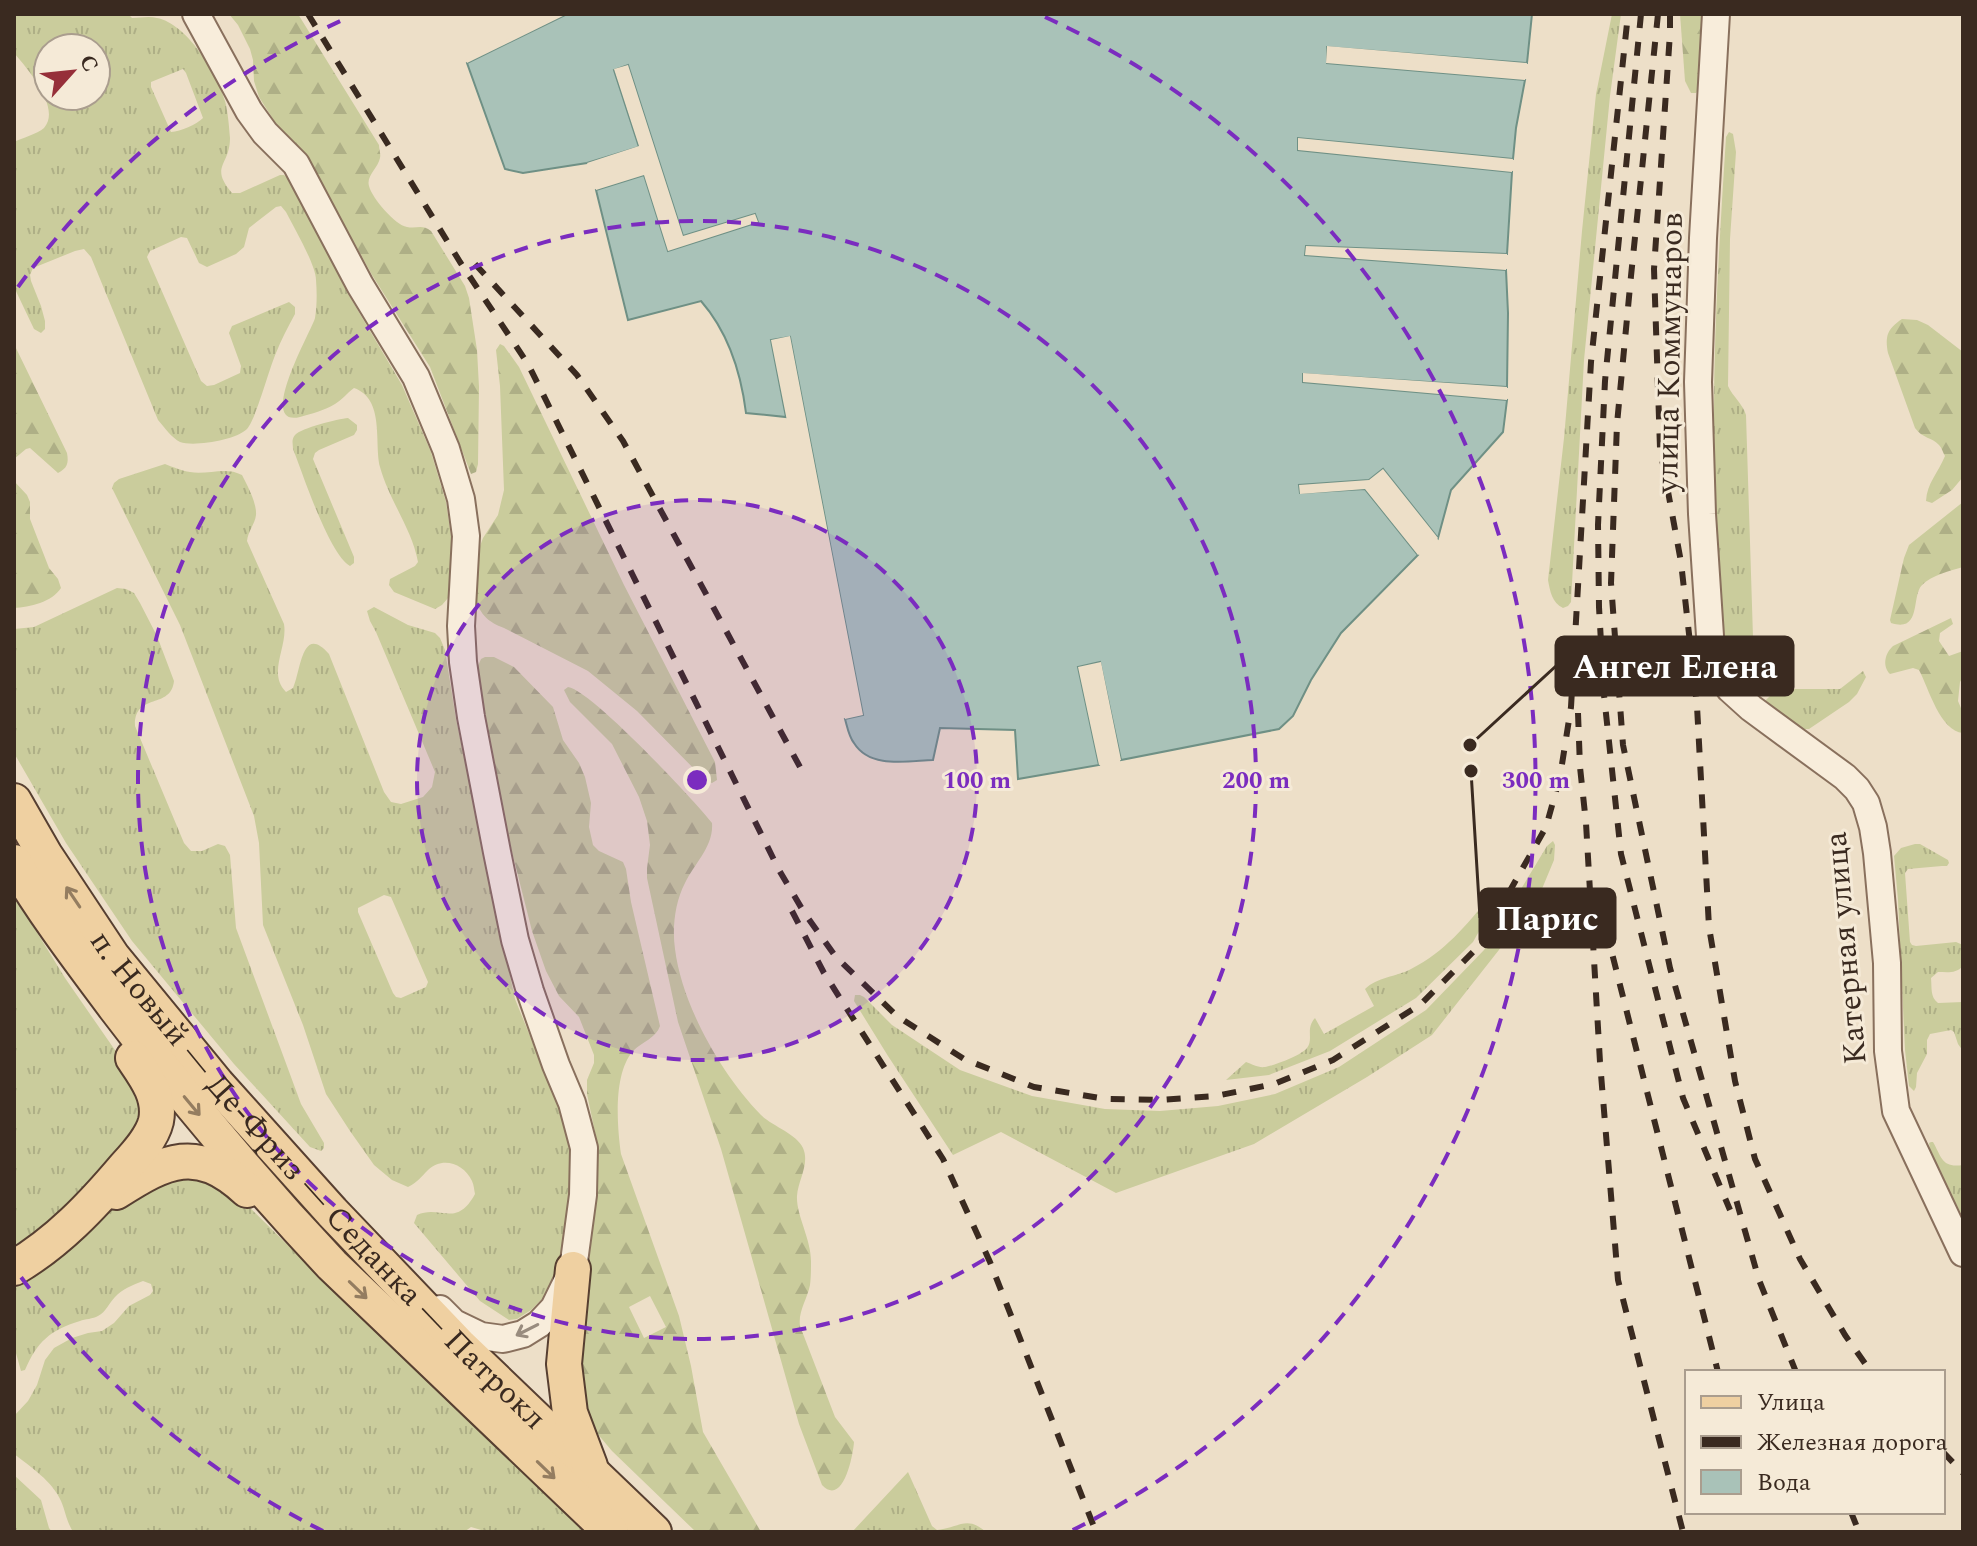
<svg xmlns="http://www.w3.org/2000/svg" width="1977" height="1546" font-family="Spectral,serif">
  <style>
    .grass { fill: url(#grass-tufts); fill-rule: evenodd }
    .forest { fill: url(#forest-firs); fill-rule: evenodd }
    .water { fill: #a9c2b8; stroke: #6f9085; stroke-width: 2 }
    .pier { fill: #eddfc8 }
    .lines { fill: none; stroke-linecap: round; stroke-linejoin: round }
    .minor-casing { stroke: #89705d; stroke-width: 30 }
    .major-casing { stroke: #573f31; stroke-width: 38 }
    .minor { stroke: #f8eddb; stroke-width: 26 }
    .major { stroke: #efd0a1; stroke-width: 34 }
    .rail { stroke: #3a2a20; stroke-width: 6; stroke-dasharray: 14 14; stroke-linecap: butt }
    .oneway { stroke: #947d60 }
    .oneway2 { stroke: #998c7e }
    .ring { fill: none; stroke: #7b2cbf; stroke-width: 4; stroke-dasharray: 14 10 }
    .labels { text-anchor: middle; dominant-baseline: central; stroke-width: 6; stroke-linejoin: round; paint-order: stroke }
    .street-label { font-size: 32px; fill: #3a2a20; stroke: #f5ead7 }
    .centre { fill: #7b2cbf; stroke: #f5ead7; stroke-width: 4 }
    .ring-label { font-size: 24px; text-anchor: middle; font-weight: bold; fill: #7b2cbf; stroke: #f5ead7; stroke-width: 6; stroke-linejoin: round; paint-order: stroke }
    .leader { fill: none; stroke: #3a2a20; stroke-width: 3 }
    .callout-dot { fill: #3a2a20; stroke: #f5ead7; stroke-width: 3 }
    .callout { fill: #3a2a20; stroke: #3a2a20; stroke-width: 3 }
    .callout-label { font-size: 34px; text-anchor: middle; font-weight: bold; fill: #fff }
  </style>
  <defs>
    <pattern id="grass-tufts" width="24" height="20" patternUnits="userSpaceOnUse" patternTransform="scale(2)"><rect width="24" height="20" fill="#cacc9c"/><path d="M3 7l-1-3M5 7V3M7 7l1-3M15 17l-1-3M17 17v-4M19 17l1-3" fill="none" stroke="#aeaf86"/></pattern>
    <pattern id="forest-firs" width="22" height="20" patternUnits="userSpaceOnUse" patternTransform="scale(2)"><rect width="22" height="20" fill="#cacc9c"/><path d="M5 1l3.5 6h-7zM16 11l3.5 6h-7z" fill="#aeaf86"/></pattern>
  </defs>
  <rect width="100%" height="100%" fill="#eddfc8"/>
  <g class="grass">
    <path d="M14,14H128L132,18C140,18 149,16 157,18C186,23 218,74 225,101C228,112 229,126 230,138C230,166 209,166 232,193H240L280,175H284L291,181L347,292L402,385L431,452L446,502L452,542L448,598L442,605L435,609L394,592L389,585L390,579L415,566L418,562C412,529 389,500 380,467C374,442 385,399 354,388C347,393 342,400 335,404C325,410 311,414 300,417C255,428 313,328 315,318C317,306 317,292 316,280C316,265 294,228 286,212L281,206L276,207L249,228L244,247L236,254L207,267L199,263L187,238L181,237L150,251L147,257L201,381L207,386L214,385L240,373L241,366L229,333L232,326L289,302L295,307V314C288,327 281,340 276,353C269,369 256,419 247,429C236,440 194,447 180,442C172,438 164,427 158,420L91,257L84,249L75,251L33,268L30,275L31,281L41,306L45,321V329L41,333L34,329L14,287V142C22,138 37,134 44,128C62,108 26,67 14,53ZM48,48H96V96H48ZM183,69L186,73L203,118C196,125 181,131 171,132L151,87V82Z"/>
    <path d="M1612,14H1621L1610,96L1584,360L1571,602L1568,606L1563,608C1552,603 1550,591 1548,580L1564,438L1582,231L1596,94Z"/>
    <path d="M1729,132L1733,134L1736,152L1730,239L1728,386C1733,397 1743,404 1746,415L1753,637C1768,659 1772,662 1745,673L1741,672C1738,667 1734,662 1732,657C1719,630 1721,589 1719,560C1708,419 1717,277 1726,137Z"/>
    <path d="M348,418L357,425V430L354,435L319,450L315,453L313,459L354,557V563L350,566C329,554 303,474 293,449C293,444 291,440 295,435C301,428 338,419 348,418Z"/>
    <path d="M165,464C173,467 182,471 190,472C208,475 226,466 242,475C247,485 257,503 256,515C255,524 248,531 247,541L284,624C288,647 267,673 286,692L293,688C301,670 302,623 329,654L384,792L391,802L401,804L423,797L432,787L435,772L376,632L370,621L367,611L374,607L408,625L435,633L440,638L445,650L456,719L515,999L560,1110L570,1147L569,1195L560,1266L544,1297L531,1310L517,1319L509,1320L480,1301L414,1223L417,1215C440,1204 456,1229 475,1194C474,1190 474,1185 472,1181C464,1164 443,1156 428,1170C420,1178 419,1181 408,1187L392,1180L374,1165L350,1131L326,1094L303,1025L263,925L259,843L254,816L180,625L112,488L114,483L119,479ZM384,895L391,897L428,982L426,987L401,998L396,997L393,993L358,912V908Z"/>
    <path d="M117,588L126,589L134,593L140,603L157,636L174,681C171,710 134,692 135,726L184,843L191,851H202L218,844L225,846L230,855L236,928L301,1104L324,1143V1148L321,1151L310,1147L234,1064L132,941L66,843L14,753V629L34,627Z"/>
    <path d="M1863,671L1866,677L1857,694L1849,702L1809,729H1798L1766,705V700L1770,696L1788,689H1840Z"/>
    <path d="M1553,841L1555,845L1554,860L1539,896L1517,927L1432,1035L1367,1077L1254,1144L1116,1193L1001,1132L953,1155L888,1056L854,1001L855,995H860L864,997L892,1025L960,1070L1032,1096L1105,1109L1160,1111L1218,1106L1275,1094L1339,1067L1426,1010L1484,950L1547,846Z"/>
    <path d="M1915,844H1920L1948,860L1949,863L1947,866H1942L1908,869L1905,873L1910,942L1912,945L1916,946L1956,942L1963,945V966C1956,974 1947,972 1938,972L1931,978C1932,988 1930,997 1938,1003L1963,1002V1051L1958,1044L1954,1032L1951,1030L1930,1034L1927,1040V1054L1917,1073L1916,1087L1914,1091L1909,1086L1905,1050L1898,900L1894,856L1901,848Z"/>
    <path d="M14,895L65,978L135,1079L145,1120L78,1201L14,1250Z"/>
    <path d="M1494,895L1497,897L1496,901L1473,942L1416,998L1330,1051L1269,1075L1226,1080L1246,1062C1252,1064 1258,1068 1265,1067C1273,1066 1302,1055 1307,1048C1314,1039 1305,1029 1315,1018L1324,1034L1374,1006L1365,989C1377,977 1396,977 1411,969C1446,951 1465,926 1490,897Z"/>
    <path d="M1931,1142H1933C1942,1158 1942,1168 1963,1165V1218L1930,1149L1929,1143Z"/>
    <path d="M172,1173L229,1187L319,1276L585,1532H488L471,1527L464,1532H73C66,1520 66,1513 61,1501C53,1482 30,1466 14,1454V1416L28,1401L37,1385L45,1360L54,1348L72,1338L88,1333L102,1331L114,1323L129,1306L150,1295L153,1291L151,1284L143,1281C133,1285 122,1289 115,1297C109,1303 106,1312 98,1316C93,1319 85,1319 80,1321C50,1330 37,1342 25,1370L21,1371L14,1346V1288C68,1251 111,1198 172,1173Z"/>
    <path d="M908,1472L932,1526L937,1530C958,1528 967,1515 986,1532H852Z"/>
    <path d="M14,1475L41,1500L49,1528L52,1532H14Z"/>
  </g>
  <g class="forest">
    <path d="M229,14H298L379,145C379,149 381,154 380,158C378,168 366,176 369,186C372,198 395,225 407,227C417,229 422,224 431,231L465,286L469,298L477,350L479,387L478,464L476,472L471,474L430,367L372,275L305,153L278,127L259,97L254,81L253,60L250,49L238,25Z"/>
    <path d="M1680,14H1704L1700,87L1696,93H1691L1685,81Z"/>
    <path d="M1902,319L1917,320L1928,325L1963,352V477L1952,490L1932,503L1926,501C1927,483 1938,473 1945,456C1943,453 1942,448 1939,445C1932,437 1923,439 1915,428L1888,353C1885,336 1887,329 1902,319Z"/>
    <path d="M14,344L67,453C69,464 67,468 58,473L30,448L26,449L14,459Z"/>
    <path d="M500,344L504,346L519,367L624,585L715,762L717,780L712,783L706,781L637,711L588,671L504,628C488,622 481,615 475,599L480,546L483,538L498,515L504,490L500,386L496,350Z"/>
    <path d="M14,481L27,495L30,502V519L49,568L58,579L61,588C52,602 30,607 14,608Z"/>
    <path d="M1963,502V567C1950,571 1932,575 1922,585C1911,596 1922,633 1891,623L1890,620L1904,558L1909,545Z"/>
    <path d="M1951,618L1953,624L1940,633L1939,641L1949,656L1963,651V677L1960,682L1958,701L1963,713V733C1940,731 1929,689 1919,670L1913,668L1890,674C1882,666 1885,653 1893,646Z"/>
    <path d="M485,657H494L514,667L553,707L563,740L579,763L585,777L591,803L589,827L593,845L599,851L623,862L626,869L631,902L660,1026C656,1038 642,1042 633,1051C613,1074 617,1125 621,1154L679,1316L691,1366L703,1432L761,1532H696L612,1451L596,1432L585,1409L579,1361L587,1274L597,1197V1142L587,1094V1080L594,1063V1055L579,1017L559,996L546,971L532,931L511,848L483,714L478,666L481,659ZM650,1296L666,1327L644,1338L629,1307Z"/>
    <path d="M568,687C591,690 694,800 712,823C714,846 694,864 685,883C675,902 672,928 675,949C682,1005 721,1074 761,1115C772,1126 797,1134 803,1148C810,1164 798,1180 797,1196C796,1215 811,1239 811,1261C811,1269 811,1278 810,1285C807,1300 798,1311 800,1326L835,1417L854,1442C853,1456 843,1507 822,1485L799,1424L721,1149L678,1022L647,878V868L650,845L647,821L639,797L612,744L570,702L564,690Z"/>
  </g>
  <path class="water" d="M567,14H1532L1527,63L1327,47V63L1525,80L1516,128L1513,159L1298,138V150L1512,172L1507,254L1306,246L1305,255L1506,270L1508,313L1507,387L1303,374V382L1507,400L1503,432L1451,490L1438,538L1383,469L1369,480L1299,485L1300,493L1365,489L1418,555L1341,633L1311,680L1293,716L1279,729L1121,760L1100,662L1078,667L1099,765L1018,779L1015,730L940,728L933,760C907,761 870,769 854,743C849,737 847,726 845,719L863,715L790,337L771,340L786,417L746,413C741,373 728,332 701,301L628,320L596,190L644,175L668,251L758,222L755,214L683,236L628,65L614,70L639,147L587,163L523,173L505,169L467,63Z"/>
  <g class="pier">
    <path d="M558,14H567L467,63L466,59Z"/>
    <path d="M1327,46L1527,63L1526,67L1331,50L1330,59L1526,76L1525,80L1326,63Z"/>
    <path d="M628,65L683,236L755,214L758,222L668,251L644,175L596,190L595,186L643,171L646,172L671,246L753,219L685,240L680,239L626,70L619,72L643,148L589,167L587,163L639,146L614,69Z"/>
    <path d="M1298,138L1513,159L1512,163L1302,142V146L1512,168V172L1298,150Z"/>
    <path d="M1306,246L1507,254V258L1309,250V251L1506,266V270L1305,255Z"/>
    <path d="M790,336L863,715L845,719L844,715L858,712L787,341L776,343L790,417L787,421L771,340Z"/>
    <path d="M1303,373L1507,387V391L1307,377L1507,396V400L1303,382Z"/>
    <path d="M1383,469L1438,538L1435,541L1382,475L1370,484L1303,489L1367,485L1421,553L1418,555L1365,489L1300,494L1299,485L1369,480Z"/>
    <path d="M1101,662L1121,760L1118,761L1097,667L1083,670L1103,764L1099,765L1078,667Z"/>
  </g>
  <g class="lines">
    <defs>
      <g id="minor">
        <path d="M196,14L249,111L265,133L296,164L360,285L416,377L446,449L461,499L466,536L461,626L463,662L471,717L497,852L515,940L530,991L556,1065L572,1103L584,1148L583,1195L573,1269L554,1308L539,1324L523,1334L503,1339L481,1336L454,1323L440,1309"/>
        <path d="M1716,14L1703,238L1698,382L1702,514L1711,651L1717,670L1730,689L1751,708L1845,777L1857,789L1866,803L1873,827L1877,853L1887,963L1888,1051L1896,1111L1963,1253"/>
      </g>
      <g id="major">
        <path id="s1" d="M14,801L45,855L112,956L217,1084L332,1212L459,1345L654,1532"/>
        <path d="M14,862C44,913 80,960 115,1007C183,1097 255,1183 332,1265L611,1532"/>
        <path d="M116,1192C166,1160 197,1144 247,1190"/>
        <path d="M14,1268C58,1242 92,1206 125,1167C136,1155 152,1138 156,1121C161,1097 146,1077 133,1058"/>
        <path d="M573,1269L564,1364L570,1413L590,1466"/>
      </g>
    </defs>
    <use href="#minor" class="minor-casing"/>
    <use href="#major" class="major-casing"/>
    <use href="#minor" class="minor"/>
    <use href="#major" class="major"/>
    <g class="rail">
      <path d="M308,14L460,262L528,364L779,870L805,914L836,957L897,1016L964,1059L1034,1087L1106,1099L1160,1100L1216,1096L1274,1084L1333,1060L1421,1004L1478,947L1546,827L1560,777L1571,707L1591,362L1628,14"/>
      <path d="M1641,14L1605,381L1598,525L1599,607L1604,695L1621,854L1683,1098L1730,1210"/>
      <path d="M1658,14L1631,276L1617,424L1611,583L1623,745L1670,968L1759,1280L1796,1372"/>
      <path d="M1670,14V33L1654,269L1660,448L1681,562L1697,706L1709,927L1735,1081L1755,1159L1800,1259L1845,1335L1871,1372"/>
      <path d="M475,264L577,375L623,441L800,767"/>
      <path d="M1578,713L1580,767L1586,823L1600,1062L1618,1280L1683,1532"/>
      <path d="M1599,902L1718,1372"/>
      <path d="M792,911L824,973L943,1159L990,1262L1096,1532"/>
      <path d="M1943,1452L1963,1473"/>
      <path d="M1851,1512L1859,1532"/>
    </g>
  </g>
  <defs><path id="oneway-shaft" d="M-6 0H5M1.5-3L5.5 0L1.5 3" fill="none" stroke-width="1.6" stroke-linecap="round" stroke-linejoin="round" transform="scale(2)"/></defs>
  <g class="oneway">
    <use href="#oneway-shaft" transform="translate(73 897) rotate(-124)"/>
    <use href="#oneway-shaft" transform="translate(192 1106) rotate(50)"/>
    <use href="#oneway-shaft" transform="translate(358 1290) rotate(44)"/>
    <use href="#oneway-shaft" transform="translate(546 1470) rotate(44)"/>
  </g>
  <use class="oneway2" href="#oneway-shaft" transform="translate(527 1330) rotate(153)"/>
  <circle cx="697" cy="780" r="280" fill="#7b2cbf" fill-opacity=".12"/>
  <g class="ring">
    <circle cx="697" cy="780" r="280"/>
    <circle cx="697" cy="780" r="559"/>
    <path d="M323 1531A839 839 0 0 1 18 1273M18 287A839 839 0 0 1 349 17M1045 17A839 839 0 0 1 1071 1531"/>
  </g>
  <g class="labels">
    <g class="street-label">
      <text transform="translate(1670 353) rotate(-89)">улица Коммунаров</text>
      <text transform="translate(1846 948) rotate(-95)">Катерная улица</text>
      <text stroke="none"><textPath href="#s1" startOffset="488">п. Новый — Де-Фриз — Седанка — Патрокл</textPath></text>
    </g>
  </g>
  <circle cx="697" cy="780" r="12" class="centre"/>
  <g class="ring-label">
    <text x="977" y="788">100 m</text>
    <text x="1256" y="788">200 m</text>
    <text x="1536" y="788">300 m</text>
  </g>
  <path class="leader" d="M1470 745L1556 666M1471 771L1480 918"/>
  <g class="callout-dot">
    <circle cx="1470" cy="745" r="8"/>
    <circle cx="1471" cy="771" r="8"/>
  </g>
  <g class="callout">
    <rect x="1556" y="637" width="237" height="58" rx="8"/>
    <rect x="1480" y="889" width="135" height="58" rx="8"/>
  </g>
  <g class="callout-label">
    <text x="1675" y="678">Ангел Елена</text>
    <text x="1547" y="930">Парис</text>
  </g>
  <rect width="1977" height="1546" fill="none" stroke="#3a2a20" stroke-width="32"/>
  <rect x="1685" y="1370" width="260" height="144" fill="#f5ead7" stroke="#aa9d8e" stroke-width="2"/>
  <rect x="1701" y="1396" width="40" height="12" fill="#efd0a1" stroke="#aa9d8e" stroke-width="2"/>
  <text x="1757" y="1410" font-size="24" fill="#3a2a20">Улица</text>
  <rect x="1701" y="1436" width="40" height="12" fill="#3a2a20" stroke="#aa9d8e" stroke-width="2"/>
  <text x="1757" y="1450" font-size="24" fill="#3a2a20">Железная дорога</text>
  <rect x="1701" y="1470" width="40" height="24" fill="#a9c2b8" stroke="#aa9d8e" stroke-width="2"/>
  <text x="1757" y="1490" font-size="24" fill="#3a2a20">Вода</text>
  <g transform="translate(72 72) rotate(63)"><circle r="38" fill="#f5ead7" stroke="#aa9d8e" stroke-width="2"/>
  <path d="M0-6L14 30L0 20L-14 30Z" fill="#962f39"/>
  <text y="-12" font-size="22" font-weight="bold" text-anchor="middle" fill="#3a2a20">С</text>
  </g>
</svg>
